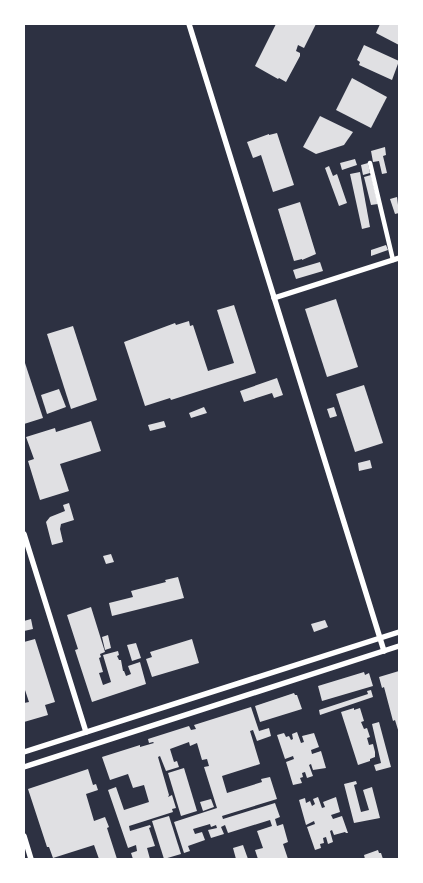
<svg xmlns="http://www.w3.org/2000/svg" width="423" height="883" font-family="'PT Sans Narrow',sans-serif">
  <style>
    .building { fill: #e0e0e3 }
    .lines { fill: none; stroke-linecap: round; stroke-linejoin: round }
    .minor { stroke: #fff; stroke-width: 4.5 }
    .tertiary { stroke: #fff; stroke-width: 5.5 }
  </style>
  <rect width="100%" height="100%" fill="#2d3142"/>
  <g class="building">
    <path d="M276,24H316L304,48L298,45L296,51L300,53V56L286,82L279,78L278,79L255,66Z"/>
    <path d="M380,24H399V45L376,33Z"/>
    <path d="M364,45L399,61L392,80L359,65L360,62L357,60Z"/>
    <path d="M352,78L387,97L371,128L336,110Z"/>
    <path d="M320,116L353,132L344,145L316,154L303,147Z"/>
    <path d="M277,133L294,185L273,192L261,155L253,158L247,142L269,134V135Z"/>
    <path d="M385,147L386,155L383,156L387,173L382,174L379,161L373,162L371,151Z"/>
    <path d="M355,159L357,165L342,170L340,163Z"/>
    <path d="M368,163L370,173L363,175L361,165Z"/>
    <path d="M329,166L333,176L337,174L347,203L339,206L325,168Z"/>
    <path d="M360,172L370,227L362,229L350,174Z"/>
    <path d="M371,175L378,204L371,205L364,177Z"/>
    <path d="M397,197L399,213L395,214L390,199Z"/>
    <path d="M300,202L316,254L302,260V259L294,261L278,209Z"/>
    <path d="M386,245L388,250L371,256V250Z"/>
    <path d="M320,262L323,271L296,279L293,270Z"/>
    <path d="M336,299L358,367L327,377L305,309Z"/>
    <path d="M234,305L256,373L171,400L170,398L145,406L124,342L175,323L176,325L189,321L190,326L193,325L208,371L234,363L217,310Z"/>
    <path d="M73,326L97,400L71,409L47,334Z"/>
    <path d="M24,360L43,418L24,424Z"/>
    <path d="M277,378L283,395L274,398L272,393L244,402L240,391Z"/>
    <path d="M364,385L383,443L355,452L336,394Z"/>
    <path d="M59,389L66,407L47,414L41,395Z"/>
    <path d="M204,407L207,413L191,418L189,413Z"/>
    <path d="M334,407L337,416L330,418L327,409Z"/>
    <path d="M91,421L101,451L60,464L69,491L40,500L28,461L34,459L26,437L55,428L56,432Z"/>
    <path d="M164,421L166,427L150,431L148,425Z"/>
    <path d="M370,460L372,468L359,471L358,463Z"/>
    <path d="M69,503L74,520L61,524L60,529L63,542L52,545L46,522L50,517L65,511L63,505Z"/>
    <path d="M111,554L114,562L106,564L103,556Z"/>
    <path d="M178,577L184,598L112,616L109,603L133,597L131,591L166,582L165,580Z"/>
    <path d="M91,607L105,652L100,654L101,657L99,658L103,672L99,673L103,685L111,682L103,655L118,651L119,655L117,656L119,660H121L123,671H124L126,676L131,674L128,666L140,662L146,684L92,702L75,650L78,649L67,615Z"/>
    <path d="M31,619L33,629L24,631V621Z"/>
    <path d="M325,620L328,627L314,632L311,624Z"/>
    <path d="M108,635L111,648L105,650L102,637Z"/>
    <path d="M35,639L55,702L45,705L48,715L24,722V703L29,702L24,687V642Z"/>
    <path d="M192,639L199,663L152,677L146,659L152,657L150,652Z"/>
    <path d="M136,643L141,658L132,661L127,645Z"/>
    <path d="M399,671V733L395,720L393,721L384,687L382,688L379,677Z"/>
    <path d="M364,672L365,675L369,673L373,686L322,701L318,686Z"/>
    <path d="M371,690L373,697L320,715L319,710L368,694L367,691Z"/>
    <path d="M294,693L295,695H297L302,709L260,722L255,706Z"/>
    <path d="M251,707L259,731L269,728L271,736L257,741L253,730L250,731L260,764L222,776L227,793L262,782L261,779L270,777L277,799L222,816L223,819L275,803L280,817L275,819L277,826L283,824L288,842L283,844L288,859H258L255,850L263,848L257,831L272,826L270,820L228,833L225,825L221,827L224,834L211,838L208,830L217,828L216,825L211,827L210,824L193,829L195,834L202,832L205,840L188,846L190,851L184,853L174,822L217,808L204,767L209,766L207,759L202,760L197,743L190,746L189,742L170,749L174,762L177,761L179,767L166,771L160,756L158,757L169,795L168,797L172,795L176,808L172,809L173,812L129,826L130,831L150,825L151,827L149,828L155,846L147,848L150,859H133L131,853L137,851L136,845L128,848L108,790L116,787L124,810L149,802L144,785L133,788L128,774L110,780L102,757L140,745V747L154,743L153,742L149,743L148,739L189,726L191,730L196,729L194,725Z"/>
    <path d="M354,708V710L360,708L364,721L361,722L364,729L367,728L370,737L367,738L369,745L373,744L375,752V757L370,759V761L358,765L341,712Z"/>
    <path d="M379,722L391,767L376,771L374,765L381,763L372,724Z"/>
    <path d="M297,732L301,743L304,742L302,736L314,733L319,747L311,750L312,754L321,751L326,768L313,770L311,764L309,765L313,776L307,778L305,772L302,773L303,777L300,778L302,783L293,785L286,762L294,759L293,756L285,759L277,735L284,733L286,737L289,736L291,740L293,739L292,734Z"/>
    <path d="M184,768L197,811L181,816L168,773Z"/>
    <path d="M88,769L93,785L96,784L98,790L86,794L94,821L105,817L109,827L107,828L117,859H99L94,845L53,858L49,847H47L28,789Z"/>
    <path d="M356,781L357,784L354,785L361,812L369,810L363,790L372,787L380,818L354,823L344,784Z"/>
    <path d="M318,797L322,808L325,807L323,802L336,797L340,812L331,815L333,819L342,816L348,833H346L345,832L334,835L332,830L330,831L333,842L328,844L326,837L323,838L324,843L320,844L321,848L315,850L307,827L315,824L314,821L306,825L299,800L305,798L306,803L310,801L312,806L315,804L313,799Z"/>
    <path d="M211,799L214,807L203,811L200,802Z"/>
    <path d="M169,816L181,854L164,859L152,821Z"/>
    <path d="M243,845L248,859H236L233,848Z"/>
    <path d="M378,850L379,853H381L383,859H365L364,855Z"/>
  </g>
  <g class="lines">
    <path class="minor" d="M370,163L393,260"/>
    <g class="tertiary">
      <path d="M189,24L384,651"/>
      <path d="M274,298L399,258"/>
      <path d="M24,534L86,732"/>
      <path d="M24,752L399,632"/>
      <path d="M24,767L399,646"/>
      <path d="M24,836L31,859"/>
    </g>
  </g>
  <rect width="423" height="883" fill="none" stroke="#ffffff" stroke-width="50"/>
</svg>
